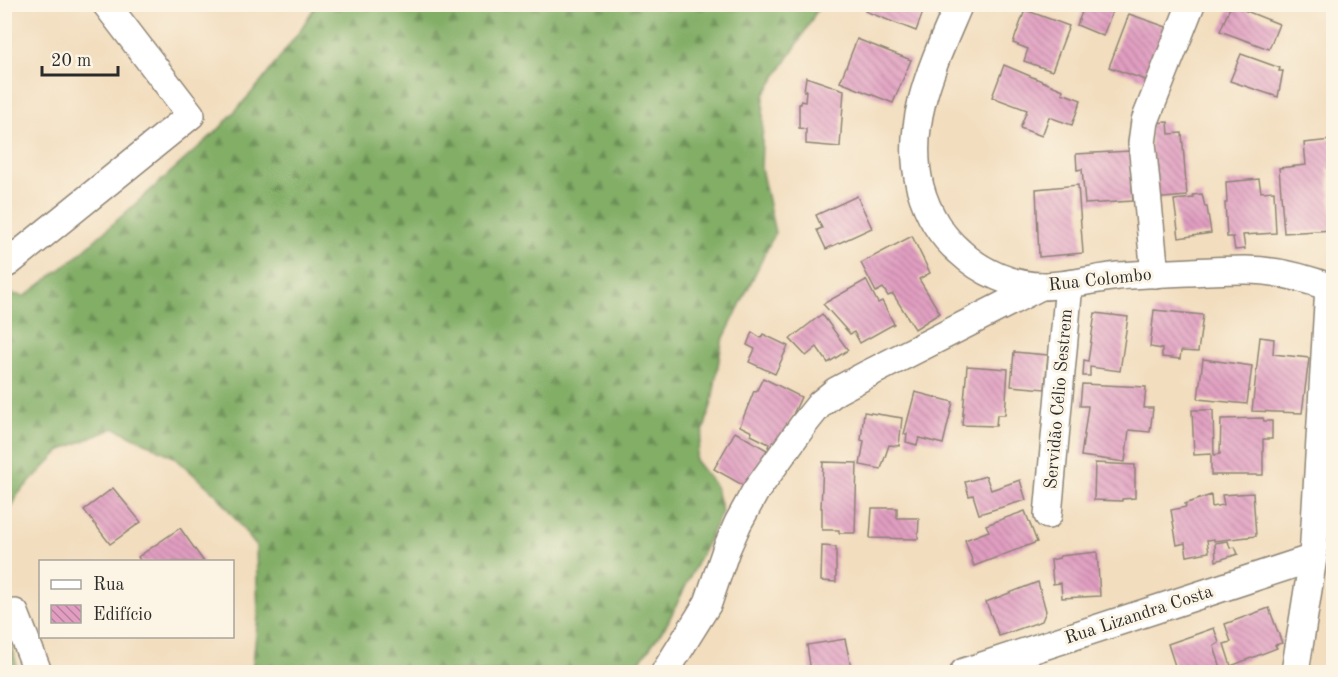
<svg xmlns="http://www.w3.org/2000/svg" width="1338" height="677" font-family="'Old Standard TT',serif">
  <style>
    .forest { fill: url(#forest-firs); stroke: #566c48; stroke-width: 1.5 }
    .building { fill: url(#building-back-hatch) }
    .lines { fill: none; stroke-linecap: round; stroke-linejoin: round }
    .minor-casing { stroke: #8e8474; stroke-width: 30 }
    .minor { stroke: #fff; stroke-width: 27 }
    .labels { text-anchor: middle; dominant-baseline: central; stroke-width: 6; stroke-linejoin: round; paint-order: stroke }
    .street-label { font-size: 18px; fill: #2b2b2b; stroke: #fcf5e5 }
  </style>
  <defs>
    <pattern id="forest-firs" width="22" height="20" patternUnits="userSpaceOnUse" patternTransform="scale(1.5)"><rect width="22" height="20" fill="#82ae66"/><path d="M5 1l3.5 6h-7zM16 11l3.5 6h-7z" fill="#6b8e54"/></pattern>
    <pattern id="building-back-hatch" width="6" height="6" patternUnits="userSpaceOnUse" patternTransform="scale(1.5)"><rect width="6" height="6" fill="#e19ec1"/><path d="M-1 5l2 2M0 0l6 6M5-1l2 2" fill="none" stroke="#b7819d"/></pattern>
  </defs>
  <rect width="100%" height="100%" fill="#fcf5e5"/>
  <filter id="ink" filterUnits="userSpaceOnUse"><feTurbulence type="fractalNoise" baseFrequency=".0167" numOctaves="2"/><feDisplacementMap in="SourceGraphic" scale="12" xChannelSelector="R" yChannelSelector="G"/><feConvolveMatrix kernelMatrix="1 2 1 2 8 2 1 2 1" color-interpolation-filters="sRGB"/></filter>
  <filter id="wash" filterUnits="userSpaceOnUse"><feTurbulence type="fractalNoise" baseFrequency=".008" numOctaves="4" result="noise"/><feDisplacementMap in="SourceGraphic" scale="24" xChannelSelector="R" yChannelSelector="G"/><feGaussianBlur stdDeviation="1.35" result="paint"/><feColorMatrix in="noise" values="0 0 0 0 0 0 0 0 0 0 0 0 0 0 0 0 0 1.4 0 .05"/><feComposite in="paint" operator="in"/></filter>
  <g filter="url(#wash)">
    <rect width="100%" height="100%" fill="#f2ddbe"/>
    <g class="forest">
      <path d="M316,5H820L798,43L764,95L761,168L775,233L722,342L712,402L695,460L715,485L722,512L667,624L632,672H252L258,616L256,546L218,496L174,457L115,428L61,450L18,494L5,523V293L25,296L75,258L220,128L262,81L299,32Z"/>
      <path d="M4,611L18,672H5Z"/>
    </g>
    <g id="blocks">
      <g class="building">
        <path d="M868,4H926L916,31L865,11Z"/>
        <path d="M1085,4H1115L1103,36L1077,25Z"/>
        <path d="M1231,5L1279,24L1269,49L1220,31Z"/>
        <path d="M1025,10L1069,26L1052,71L1024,61L1028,49L1013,43Z"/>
        <path d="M1129,14L1175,30L1154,83L1109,67Z"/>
        <path d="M857,39L911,60L893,103L840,82Z"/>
        <path d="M1241,54L1280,68L1279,71H1283L1278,97L1230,81Z"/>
        <path d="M1004,65L1063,90L1062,93L1081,100L1072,125L1049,117L1042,136L1020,128L1027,110L992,97Z"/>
        <path d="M806,77L844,90L840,147L806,144V129L799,128V104H801V101L805,102L806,90L804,91Z"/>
        <path d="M1168,122L1169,134L1182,133L1187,196L1152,199L1150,123Z"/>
        <path d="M1331,140L1334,167L1328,168L1333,230L1284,233L1279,168L1306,165L1304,143Z"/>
        <path d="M1130,151L1133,201L1085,204L1082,169L1077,170L1076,154Z"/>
        <path d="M1259,179L1261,192L1274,191L1276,233L1243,235L1245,249L1235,250L1233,237H1227L1225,203H1227L1226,182Z"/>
        <path d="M1078,185L1083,253L1039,257L1036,189Z"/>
        <path d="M1202,194L1205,207H1207L1211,233L1179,238L1174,200L1194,198L1193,195Z"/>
        <path d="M857,196L872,228L826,249L817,230L822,228L816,215Z"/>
        <path d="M912,236L930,273L919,279L940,313L915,329L893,294L888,296L883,288L876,292L861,263Z"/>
        <path d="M866,280L878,303L882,301L894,324L860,343L854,332L850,334L823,304Z"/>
        <path d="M1154,310L1203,315L1198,352L1181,351L1180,359L1162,357V349L1150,347Z"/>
        <path d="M1095,313L1128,317L1120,371L1090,367V376H1083L1084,360L1088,361Z"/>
        <path d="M822,314L848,350L828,363L817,347L806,356L790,339Z"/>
        <path d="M752,332L761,338L763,334L788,346L775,374L749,362L755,349L747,345Z"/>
        <path d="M1260,337L1274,339L1273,354L1309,358L1302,413L1252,411Z"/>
        <path d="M1014,352L1048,355L1045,389L1011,386Z"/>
        <path d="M1203,359L1252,366L1247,404L1198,399Z"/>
        <path d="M967,366L1008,369L1005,415H997L996,426L962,425Z"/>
        <path d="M763,378L801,397L776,452L768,447L769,444L751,435L752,432L740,426L754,391L756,392Z"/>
        <path d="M1082,384L1146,387L1144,408H1153L1150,432L1129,430L1125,462L1081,456L1088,406H1080Z"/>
        <path d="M915,392L953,402L943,444L919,438L917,445L906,442L907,434H904Z"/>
        <path d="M1192,410H1213L1214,455L1220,454L1221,419L1263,418L1264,421H1272V439H1263V475H1211V454L1194,455Z"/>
        <path d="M864,412L902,418L899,446L889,445L881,469L860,465L864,441L861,440Z"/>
        <path d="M735,432L767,450L746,487L714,469Z"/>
        <path d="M823,462L857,463L855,533H839V530H822V508H821Z"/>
        <path d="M1095,463L1135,465V498L1122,499V501L1094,500Z"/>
        <path d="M986,476L991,490L1020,480L1026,500L979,514L973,495L969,496L965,482Z"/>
        <path d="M113,488L141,522L110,544L84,510Z"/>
        <path d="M1253,493L1256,536L1214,541V539L1207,540L1209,552L1187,556L1185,543L1177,545L1171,510L1186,507L1185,504L1211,495L1212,507L1224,505L1222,495Z"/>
        <path d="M872,508H897V518H919L918,539L870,538Z"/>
        <path d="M1025,511L1037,542L974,566L965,540L989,531L986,525Z"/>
        <path d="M180,528L204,562H141L138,557Z"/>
        <path d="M1228,541L1230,548L1235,547L1238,554L1216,561L1215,543Z"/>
        <path d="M822,546L836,547V582L821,581Z"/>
        <path d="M1097,552L1100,596L1062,598L1061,583L1053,584L1051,560L1059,558L1060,556Z"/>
        <path d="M1038,582L1046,611L1042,621L999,636L986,602Z"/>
        <path d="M1269,608L1282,643L1275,645L1277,648L1231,666L1224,644L1231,642L1225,624Z"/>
        <path d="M1214,628L1219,643L1214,646L1221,669L1211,672H1177L1168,644Z"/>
        <path d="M845,639L852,672H811L807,645Z"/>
      </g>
    </g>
  </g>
  <g filter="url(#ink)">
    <use href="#blocks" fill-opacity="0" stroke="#8e8474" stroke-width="1.5"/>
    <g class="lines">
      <defs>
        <g id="minor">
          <path d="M959,4C934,63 904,122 920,187C927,212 940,235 960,252C981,272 1012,286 1042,286C1068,286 1093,279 1118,276C1142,274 1167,273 1191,272C1209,271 1227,270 1245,270C1276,270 1306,278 1334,289"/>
          <path d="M4,258L8,263L191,115L106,4"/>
          <path d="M1155,274L1142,143L1145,121L1191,4"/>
          <path d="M1048,515L1069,284"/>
          <path d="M15,613L38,672"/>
          <path d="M665,672L708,603L726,550L738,523L755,492L804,424L820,404L836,391L866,375L1041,286"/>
          <path d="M964,672L1313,558"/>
          <path d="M1295,672L1313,558L1329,287"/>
        </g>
      </defs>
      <use href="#minor" class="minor-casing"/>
      <use href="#minor" class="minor"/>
    </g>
  </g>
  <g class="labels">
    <g class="street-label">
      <text transform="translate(1100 280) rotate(-6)">Rua Colombo</text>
      <text transform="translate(1059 399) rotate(-85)">Servidão Célio Sestrem</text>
      <text transform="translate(1139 615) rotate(-18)">Rua Lizandra Costa</text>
    </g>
  </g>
  <rect width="1338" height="677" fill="none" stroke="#fcf5e5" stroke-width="24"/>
  <rect x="39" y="560" width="195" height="78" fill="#fcf5e5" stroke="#a8a49b" stroke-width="1.5"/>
  <rect x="51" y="580" width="30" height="9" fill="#ffffff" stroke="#a8a49b" stroke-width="1.5"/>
  <text x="93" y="590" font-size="18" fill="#2b2b2b">Rua</text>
  <rect x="51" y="605" width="30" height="18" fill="url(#building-back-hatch)" stroke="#a8a49b" stroke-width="1.5"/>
  <text x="93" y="620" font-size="18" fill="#2b2b2b">Edifício</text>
  <path d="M42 66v9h76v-9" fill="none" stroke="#2b2b2b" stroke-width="3"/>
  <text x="51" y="66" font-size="18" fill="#2b2b2b" stroke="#fcf5e5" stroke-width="4.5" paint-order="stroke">20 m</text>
</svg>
